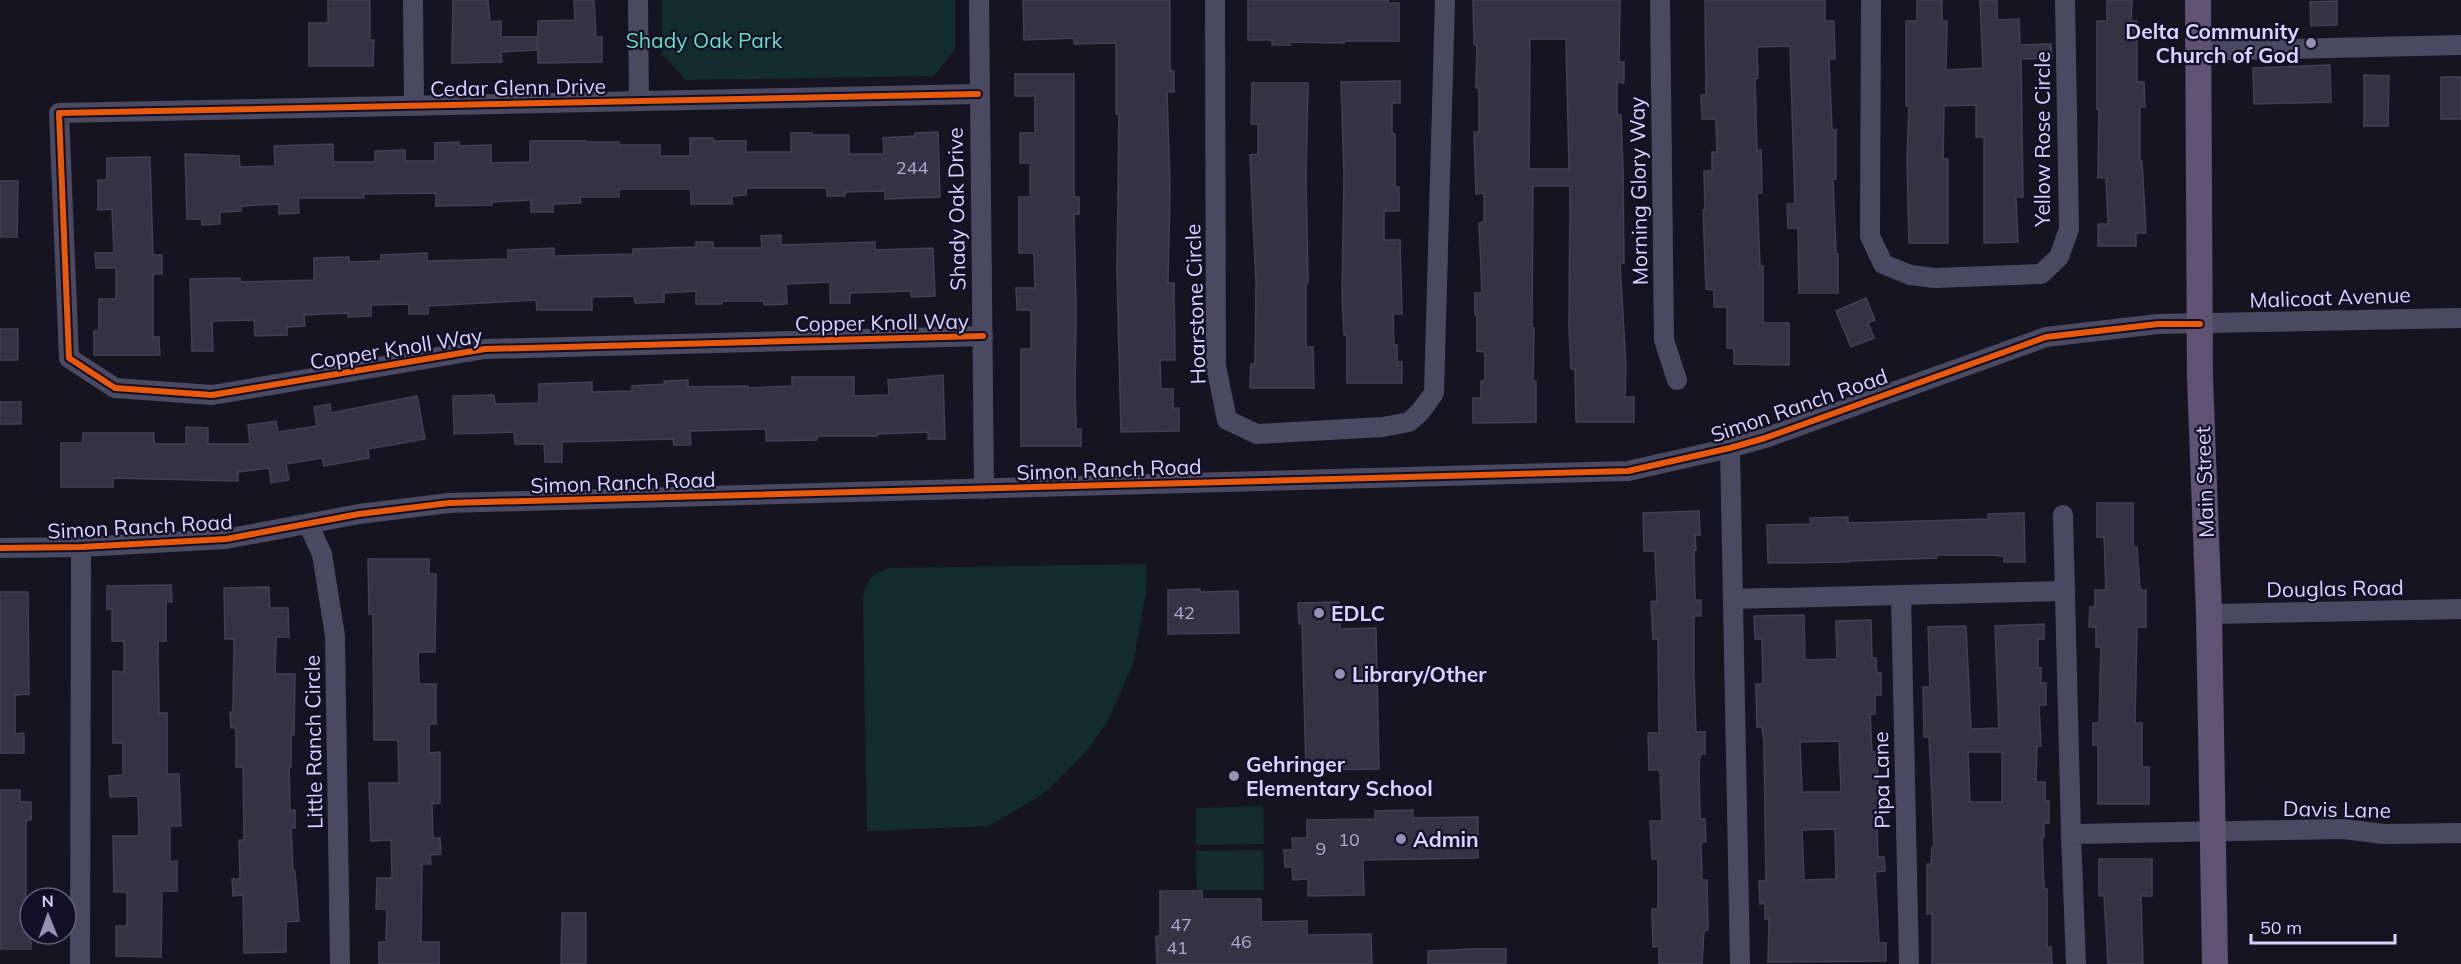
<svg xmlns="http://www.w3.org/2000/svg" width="2461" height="964" font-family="Mulish,sans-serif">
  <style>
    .green { fill: #132c2d }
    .building { fill: #343243; stroke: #433f54; stroke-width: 1.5; fill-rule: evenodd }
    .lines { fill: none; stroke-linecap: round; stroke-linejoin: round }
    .minor { stroke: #4a4962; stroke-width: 20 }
    .major { stroke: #5e5373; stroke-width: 26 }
    .cycleway-casing { stroke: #130f26; stroke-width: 10 }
    .cycleway { stroke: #e8590c; stroke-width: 6 }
    .poi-dot { fill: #9591b1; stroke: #130f26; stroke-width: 2 }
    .labels { text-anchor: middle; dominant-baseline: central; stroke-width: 4.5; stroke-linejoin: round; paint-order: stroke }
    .number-label { font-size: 18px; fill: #b0acd0 }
    .poi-label { font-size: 21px; font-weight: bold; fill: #d9d4ff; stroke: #130f26; text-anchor: start }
    .park-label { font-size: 21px; fill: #5fe0c0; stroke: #130f26 }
    .street-label { font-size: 21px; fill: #d9d4ff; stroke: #130f26 }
  </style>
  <rect width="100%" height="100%" fill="#161421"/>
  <g class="green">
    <path d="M662,0H955V49L934,76L686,80L662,54Z"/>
    <path d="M1147,564L1146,593L1133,664L1108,720L1087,751L1063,774L1042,795L989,826L867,831L863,597C866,580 873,574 889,568Z"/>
    <path d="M1263,806L1264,844L1196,845V808Z"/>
    <path d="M1263,850L1264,890H1197L1196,851Z"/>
  </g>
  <g class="building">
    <path d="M328,0H370V40H374L373,66H309V23H328Z"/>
    <path d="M453,0H488L490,22L501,21V37H537V50L501,52L502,62L452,63Z"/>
    <path d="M574,0H594L596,37H602V62L538,63V21L575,20Z"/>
    <path d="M1023,0H1170V71H1174V92H1167L1170,186L1168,283H1174L1175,360H1160L1161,389H1173V408H1179V431L1121,432L1117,272L1119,114H1116V43L1074,44V38L1024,40Z"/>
    <path d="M1248,0H1388V3H1399V41H1344V43L1290,42V45H1272V40H1248Z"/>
    <path d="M1473,0H1620L1619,62H1624V83L1617,82V115H1621L1623,169L1624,263H1620L1626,367L1625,397H1634V422H1576L1575,369H1571L1569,328L1570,186H1533L1532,328H1534L1533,381H1536V422L1473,423V398H1481V381H1485V352L1477,351V315H1475V293H1482L1479,223L1484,222V193L1476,194L1474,132H1479V88H1476L1477,45H1474ZM1530,39H1566L1569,169H1529Z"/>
    <path d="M1705,0H1825V21H1834L1835,59H1829L1832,130H1836V179H1833L1836,254H1838V293H1799L1798,228H1788L1787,204H1795L1790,46L1757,47L1758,78L1755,79L1757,151L1761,150L1762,193H1757L1760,266H1763V323H1789V365L1734,364V348H1727V307H1714V290L1706,289L1703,210H1705L1704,171H1712V152H1717L1716,119H1702L1701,95H1706Z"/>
    <path d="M1917,0H1942V21H1947L1946,70L1983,68L1980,0H1997V20L2019,19L2020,45L2051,44L2052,58L2021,59L2023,197H2016L2018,242L1984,243V137H1976V105L1944,106L1943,159H1948V243H1909L1907,159L1909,106H1906V21H1917Z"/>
    <path d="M2107,0H2132L2131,21H2137V82H2144L2145,107H2140V161H2142L2146,233H2136V246H2098V224H2108L2106,178H2098L2099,109H2097V21H2107Z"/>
    <path d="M2337,1V25L2311,26L2310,2Z"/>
    <path d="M2330,65L2331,102L2254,104L2253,68Z"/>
    <path d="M1015,74H1074V197H1079V214H1074L1076,308L1075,391L1076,429H1081V446H1021V349H1031V310H1017L1016,288H1035L1034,253H1019V197H1030V163H1020V133H1035V96H1015Z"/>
    <path d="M2364,75L2389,76L2388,126H2364Z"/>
    <rect x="2441" y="77" width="20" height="42"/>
    <path d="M1400,81V103H1392V134H1395V187H1399V211H1384V240H1400L1402,314H1393L1394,345H1397V362H1402V383H1347V335H1344L1342,294L1344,176L1341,82Z"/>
    <path d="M1252,83H1308L1306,177L1308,283H1306V347H1313L1314,388H1250L1251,364H1255L1256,283L1250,155L1258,154V124H1251Z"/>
    <path d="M938,132L940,197L885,199V191L845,192V196H827V188H746V195L732,196V204H691V189H619V197H580L581,203L553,204V212H531V200L492,202V205L436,206V193L363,194L364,198H298L299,213L279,214V204L241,206V211L220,212V224L202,225V219H187L185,154L239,156L240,167L275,166L274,146L333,144V162H375V151L405,150V161H435V143L459,142V146L491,145V163L530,162V141H586V142H619V145H660V156H690V138H713V141H746V152H791V133H812V135H849V154H884L883,138L915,136V133Z"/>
    <path d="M150,157L153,255H162V274H153V337H159L160,355H94V331H99V299H116V268H96L95,253H114L112,209L98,210V180H107V158Z"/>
    <path d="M0,181H18L17,237H0Z"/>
    <path d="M781,235V245L875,242V250L933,248L935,296L911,297V291L850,293V303H830V282L786,284L787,304L764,305V301H722V304H696V291L664,293V302L635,303L634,296L592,297V310H537L536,300L428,306V314H409V304L371,305V316L348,317V313L304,315L305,326L287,327V335L255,336L254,320L212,321L213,351H192L190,279L240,278L241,282L314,280V258L349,257V262L381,261V255L427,253V261L508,259V250L554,248V256L633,254V249L696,247V242H713V248H762L761,236Z"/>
    <path d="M1866,298L1875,320L1868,323L1874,338L1851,347L1836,311Z"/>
    <rect x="0" y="329" width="18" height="31"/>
    <path d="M943,375L945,439H928V432L877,434V436H817V440L766,441V429L690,431L691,445H674L673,439L562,442V462H545L544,444H515L514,432L454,434L453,396L494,395L495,404L539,403V384L592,382V392L632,391V386L665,384L664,381L688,380V387L748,386V388L792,386V377H854V396L889,395L888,380Z"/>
    <path d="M417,396L425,439L368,449L369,458L324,466L322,458L286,464L289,480L271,483L269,468L238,472V481L113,478V487H61V443H83V433H154V444H186V427L208,428V444H250L248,425L276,421L278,432L317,426L314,407L330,404L331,413Z"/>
    <rect x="0" y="402" width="21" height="22"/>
    <path d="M2097,503H2133V547H2137L2140,590H2146V627H2137L2135,723H2142V767H2149V804H2098V745H2093V723H2099L2101,647H2096V627H2089L2090,607H2095V590H2106L2104,537H2097Z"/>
    <path d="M1699,511L1700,535H1695L1696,550H1694L1695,600H1701V616H1694V676L1696,732H1705V754H1700L1699,770L1700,819H1705L1706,842L1701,843L1702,880H1707L1708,930L1704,931L1702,964H1659V946L1653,947L1652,909H1658V859H1652L1650,821H1662L1660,770H1649L1648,733H1659L1658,639H1653L1651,602L1657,601L1655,551H1644L1643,513Z"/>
    <path d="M2024,513L2025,562H2004V556L1988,555H1937V558L1849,561V562L1768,563L1767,525L1811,524L1810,518L1848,517V523L1888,522L1988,519V514Z"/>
    <path d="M368,559H429V574H436L435,652H418L419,684H436V724H429V753L440,752V803L432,804L433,838H440L441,854L430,855L431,864H422L421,942H439V964H379V942H386L387,909H376L377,878H392L391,840L371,841L369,783H399L398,740H374L373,614H369Z"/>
    <path d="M171,585L172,602L166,601V641H158L159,713H167V774H179L181,826H170V862L177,861V891H162L161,957L116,956V926H127V892H114L113,836H139L138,796L110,797L109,776L123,775V743H113V671L124,672V641H112V609H107V586Z"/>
    <path d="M269,587L270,608H288L289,637H276L275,674H295L294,735H291V767H289L290,811L295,810V828H291L293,871H295L299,921L286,922V952L244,953L243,895L233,896L232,879H240L239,840H244L243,767H236V728H231L230,712H233L234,639H225L224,588Z"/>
    <path d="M1200,589V592L1238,591L1239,633L1168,634V590Z"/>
    <path d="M0,592H28L29,694L15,695V734L24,733V753H0Z"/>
    <path d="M1339,602L1340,629L1376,628L1379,769L1306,770L1302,624H1299L1298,603Z"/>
    <path d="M1804,615L1805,660L1837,659L1836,621L1871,620L1872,658H1876L1877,673H1881V695H1875V714H1870L1872,752H1877L1878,790H1883L1884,812L1878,813L1879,828H1877L1878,857H1884L1885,871L1875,872L1879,943H1886V961L1768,962L1769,919H1765V903L1760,904L1759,881H1766L1764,742L1762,727H1757L1756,684H1763L1762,639H1755L1754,616ZM1839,741L1841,792H1802L1800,742ZM1835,829L1836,879L1804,880L1802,830Z"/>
    <path d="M2044,624V639H2038V668H2041V683H2046V705H2039L2041,746H2037L2036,782H2045V801H2049V823H2044V837H2042L2044,889H2047V947H2051L2052,964H1932V913L1927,914V864H1931L1932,847H1934L1932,797L1929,737H1924L1923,687H1930L1928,627L1966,626L1971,729L1999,728L1995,626ZM1968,752H2002V802H1970Z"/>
    <path d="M0,790H20V802H31V820H26V910H30L31,949H0Z"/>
    <path d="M1413,810V818L1478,817V858L1363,860L1364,895L1308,896V879L1293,880L1292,867H1285L1284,850H1293L1292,838H1307V820L1375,819V811Z"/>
    <path d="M2099,859H2152V896H2141L2143,964H2108L2104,896H2099Z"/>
    <path d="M1160,891H1202V899H1261V922L1307,921V935L1371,934L1372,964H1157L1156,936H1160Z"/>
    <path d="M562,913H586V964H561Z"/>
    <path d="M1472,949H1506V964H1428V951Z"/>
  </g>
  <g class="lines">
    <g class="minor">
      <path d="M413,0L414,106"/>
      <path d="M638,0L639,101"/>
      <path d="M979,0L984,489"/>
      <path d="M1215,0L1216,366L1227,420L1257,434L1383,427L1409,422L1420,412L1434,393L1445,0"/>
      <path d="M1660,0L1664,340L1677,380"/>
      <path d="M1871,0L1870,236L1883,264L1910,275L1935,278L2041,274L2059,257L2069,229L2065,0"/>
      <path d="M2198,51L2461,45"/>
      <path d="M978,94L59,113L69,358L115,388L212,395L485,349L983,336"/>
      <path d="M1730,448L1740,964"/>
      <path d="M2063,515L2071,834"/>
      <path d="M308,524L322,554L335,636L340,964"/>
      <path d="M0,548L81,547L226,539L359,514L449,503L1628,471L1730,448L1765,438L2046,337L2158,324L2461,318"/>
      <path d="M1901,595L1909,964"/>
      <path d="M1733,599L2065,591"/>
      <path d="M2209,614L2461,609"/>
      <path d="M80,964L81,547"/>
      <path d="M2076,964L2071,834L2344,829L2383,834L2461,833"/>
    </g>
    <path class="major" d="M2198,0L2200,378L2209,614L2215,964"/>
    <defs>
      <g id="cycleway">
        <path d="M978,94L59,113L69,358L115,388L212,395L485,349L983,336"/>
        <path d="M0,548L81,547L226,539L359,514L449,503L1628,471L1730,448L1765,438L2046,337L2158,324H2200"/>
      </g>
    </defs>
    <use href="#cycleway" class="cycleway-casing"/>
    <use href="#cycleway" class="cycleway"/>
  </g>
  <g class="poi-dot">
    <circle cx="2311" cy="43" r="6"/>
    <circle cx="1319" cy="613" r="6"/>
    <circle cx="1340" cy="674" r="6"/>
    <circle cx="1234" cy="776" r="6"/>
    <circle cx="1401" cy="839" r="6"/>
  </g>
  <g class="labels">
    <g class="number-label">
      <text x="912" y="167">244</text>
      <text x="1184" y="612">42</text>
      <text x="1349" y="839">10</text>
      <text x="1321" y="848">9</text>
      <text x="1181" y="924">47</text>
      <text x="1241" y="941">46</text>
      <text x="1177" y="947">41</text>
    </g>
    <g class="poi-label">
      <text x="2299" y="31" text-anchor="end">Delta Community<tspan x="2299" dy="24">Church of God</tspan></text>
      <text x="1331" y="613">EDLC</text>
      <text x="1352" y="674">Library/Other</text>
      <text x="1246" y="764">Gehringer<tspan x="1246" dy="24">Elementary School</tspan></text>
      <text x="1413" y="839">Admin</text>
    </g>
    <g class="park-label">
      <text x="704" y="40">Shady Oak Park</text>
    </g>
    <g class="street-label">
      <text transform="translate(518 87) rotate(-1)">Cedar Glenn Drive</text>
      <text transform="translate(2042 139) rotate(-90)">Yellow Rose Circle</text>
      <text transform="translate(1638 191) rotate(-91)">Morning Glory Way</text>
      <text transform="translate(956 209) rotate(-91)">Shady Oak Drive</text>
      <text transform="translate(2330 297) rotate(-2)">Malicoat Avenue</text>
      <text transform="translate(1195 304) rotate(-92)">Hoarstone Circle</text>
      <text transform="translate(882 322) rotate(-1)">Copper Knoll Way</text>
      <text transform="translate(396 348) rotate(-9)">Copper Knoll Way</text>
      <text transform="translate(1799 405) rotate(-19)">Simon Ranch Road</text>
      <text transform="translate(1109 469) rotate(-2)">Simon Ranch Road</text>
      <text transform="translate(623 482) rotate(-2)">Simon Ranch Road</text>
      <text transform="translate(2204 482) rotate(-92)">Main Street</text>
      <text transform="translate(140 526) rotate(-3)">Simon Ranch Road</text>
      <text transform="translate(2335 588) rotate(-1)">Douglas Road</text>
      <text transform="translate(313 742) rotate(-91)">Little Ranch Circle</text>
      <text transform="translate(1881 780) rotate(-91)">Pipa Lane</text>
      <text transform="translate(2337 809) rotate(1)">Davis Lane</text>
    </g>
  </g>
  <g transform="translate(48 916) rotate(359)"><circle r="28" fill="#130f26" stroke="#625e7d" stroke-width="1.5"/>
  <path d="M0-4.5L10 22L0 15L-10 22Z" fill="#9591b1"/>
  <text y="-9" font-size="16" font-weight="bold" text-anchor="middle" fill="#d9d4ff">N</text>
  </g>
  <path d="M2251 934v9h144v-9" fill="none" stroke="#d9d4ff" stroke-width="3"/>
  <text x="2260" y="934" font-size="18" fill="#d9d4ff" stroke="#130f26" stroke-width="4.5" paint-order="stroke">50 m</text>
</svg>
